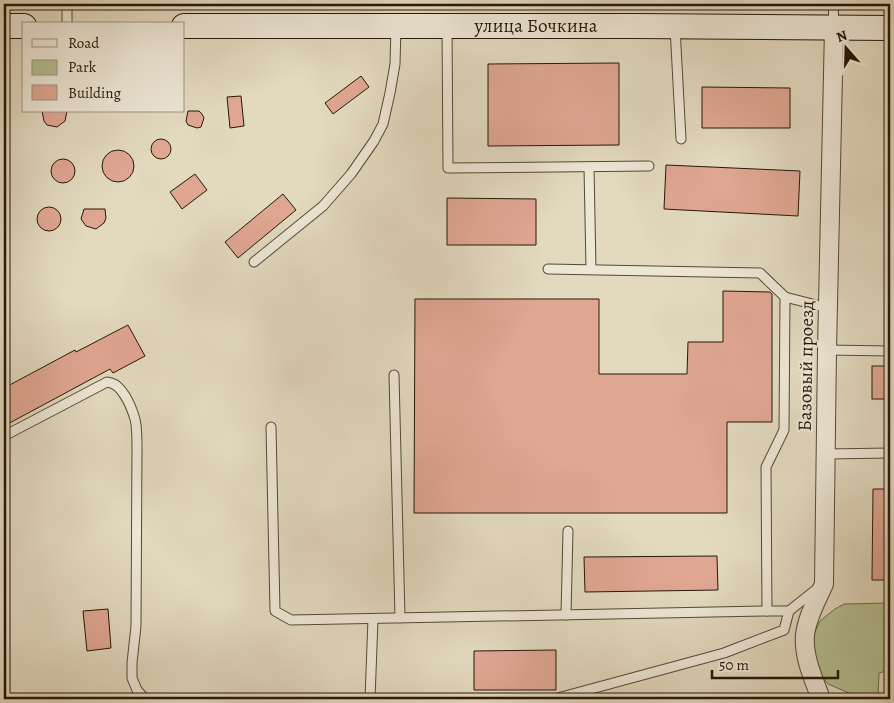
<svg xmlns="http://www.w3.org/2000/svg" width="894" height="703" font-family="Alegreya,serif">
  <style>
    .green { fill: #b5bf90; stroke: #6e6b4c }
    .building { fill: #dfa692; stroke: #261708 }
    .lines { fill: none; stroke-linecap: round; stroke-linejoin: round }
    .lane-casing { stroke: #554836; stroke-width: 11 }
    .street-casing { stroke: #554836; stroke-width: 20 }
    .secondary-casing { stroke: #261708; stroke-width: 26 }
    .lane { stroke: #ece6d5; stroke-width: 9 }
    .street { stroke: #ece6d5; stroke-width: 18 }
    .secondary { stroke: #ece6d5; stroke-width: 24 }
    .labels { text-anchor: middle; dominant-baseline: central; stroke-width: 4; stroke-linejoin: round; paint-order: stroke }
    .street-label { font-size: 19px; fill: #261708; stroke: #ece6d5 }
  </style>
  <rect width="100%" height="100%" fill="#e2d9be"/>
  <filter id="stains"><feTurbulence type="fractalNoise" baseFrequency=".004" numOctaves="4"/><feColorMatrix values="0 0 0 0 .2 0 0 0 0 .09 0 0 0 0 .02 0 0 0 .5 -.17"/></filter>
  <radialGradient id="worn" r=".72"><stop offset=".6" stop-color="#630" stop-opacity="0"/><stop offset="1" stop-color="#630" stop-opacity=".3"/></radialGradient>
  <path class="green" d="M890,603V670L879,673L878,696L849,693L828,684L817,671L812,643L813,636L820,621L835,609L844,604Z"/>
  <g class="building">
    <path d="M619,63V145L488,146V64Z"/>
    <path d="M361,76L369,87L333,114L325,103Z"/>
    <path d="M702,87L790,88V128H702Z"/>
    <path d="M241,96L244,126L230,128L227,97Z"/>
    <path d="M42,111H67L65,121L57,127L47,125L44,121Z"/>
    <path d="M188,111H199L202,114L204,118L201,127L197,128L188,125L186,121Z"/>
    <circle cx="161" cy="149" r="10"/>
    <circle cx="118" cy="166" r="16"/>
    <circle cx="63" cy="171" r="12"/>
    <path d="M666,165L800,171L798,216L664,209Z"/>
    <path d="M195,174L207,190L182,209L170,192Z"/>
    <path d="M283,194L296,210L238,258L225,242Z"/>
    <path d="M447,198L536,199V245H447Z"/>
    <circle cx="49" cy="219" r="12"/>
    <path d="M84,209H105L106,218L104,223L96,229L86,226L81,219Z"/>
    <path d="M723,291L770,292L772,294V422H727V513H414L415,299H599V374H687L688,342H723Z"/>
    <path d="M128,325L145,356L113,373L110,369L4,426V388L75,350L76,352Z"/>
    <rect x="872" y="366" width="18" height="33"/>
    <path d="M873,489H890V580H872Z"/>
    <path d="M717,556L718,590L585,592L584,557Z"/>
    <path d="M108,609L111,648L87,651L83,611Z"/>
    <path d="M556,650V690H474V651Z"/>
  </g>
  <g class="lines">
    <defs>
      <g id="lane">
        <path d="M67,4V24"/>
        <path d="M833,4L834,26"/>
        <path d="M447,27L448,168L649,166"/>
        <path d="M675,27L681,139"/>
        <path d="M589,167L591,269"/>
        <path d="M4,251V294"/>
        <path d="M254,262L323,206L351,174L374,141L383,124L390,93L395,64L396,27"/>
        <path d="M548,269L760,273L785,297"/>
        <path d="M827,350L890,351"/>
        <path d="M394,375L400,618"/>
        <path d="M271,427L275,611L291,620L767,611"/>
        <path d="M4,436L107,382C122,383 131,406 135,419C137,427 137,438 137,447L136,626L132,663V678L137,690L145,699"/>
        <path d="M826,454L890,453"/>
        <path d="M789,611H767L766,467L784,430L785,297L828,308"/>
        <path d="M566,615L568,531"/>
        <path d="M370,699L373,619"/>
        <path d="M554,699L724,653L784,630L789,611L818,588"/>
      </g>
      <path id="street" d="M821,699C814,680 803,657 805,635C807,617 817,600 824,584L827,350L834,28"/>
      <g id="secondary">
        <path d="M4,26H24"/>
        <path id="s1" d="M184,26H636L890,28"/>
      </g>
    </defs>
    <use href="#lane" class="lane-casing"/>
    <use href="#street" class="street-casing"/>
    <use href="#secondary" class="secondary-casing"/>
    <use href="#lane" class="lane"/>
    <use href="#street" class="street"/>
    <use href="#secondary" class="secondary"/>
  </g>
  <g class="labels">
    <g class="street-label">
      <text stroke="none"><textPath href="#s1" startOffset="352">улица Бочкина</textPath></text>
      <text transform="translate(806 366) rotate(-89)">Базовый проезд</text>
    </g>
  </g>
  <rect width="894" height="703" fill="none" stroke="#e2d9be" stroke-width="20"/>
  <rect x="5" y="5" width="884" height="693" fill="none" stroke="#261708" stroke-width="2.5"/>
  <rect x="10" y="10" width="874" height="683" fill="none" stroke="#261708"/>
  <rect x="22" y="22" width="162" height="90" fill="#ece6d5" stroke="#9d9383"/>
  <rect x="32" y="39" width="25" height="8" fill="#ece6d5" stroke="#9d9383"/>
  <text x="68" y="48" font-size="15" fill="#261708">Road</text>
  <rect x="32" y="60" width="25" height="15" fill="#b5bf90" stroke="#9d9383"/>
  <text x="68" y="72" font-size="15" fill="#261708">Park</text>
  <rect x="32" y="85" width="25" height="15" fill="#dfa692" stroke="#9d9383"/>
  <text x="68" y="98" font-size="15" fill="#261708">Building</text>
  <g transform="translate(846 48) rotate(340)" stroke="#ece6d5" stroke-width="4" paint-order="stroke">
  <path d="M0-4L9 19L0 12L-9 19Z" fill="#261708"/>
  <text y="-8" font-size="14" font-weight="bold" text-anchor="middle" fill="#261708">N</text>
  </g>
  <path d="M712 670v8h126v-8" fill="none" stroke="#261708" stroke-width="2.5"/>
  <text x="719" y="670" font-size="15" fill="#261708" stroke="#ece6d5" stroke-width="4" paint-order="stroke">50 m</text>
  <rect width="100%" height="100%" filter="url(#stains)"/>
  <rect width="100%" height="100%" fill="url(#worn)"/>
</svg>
